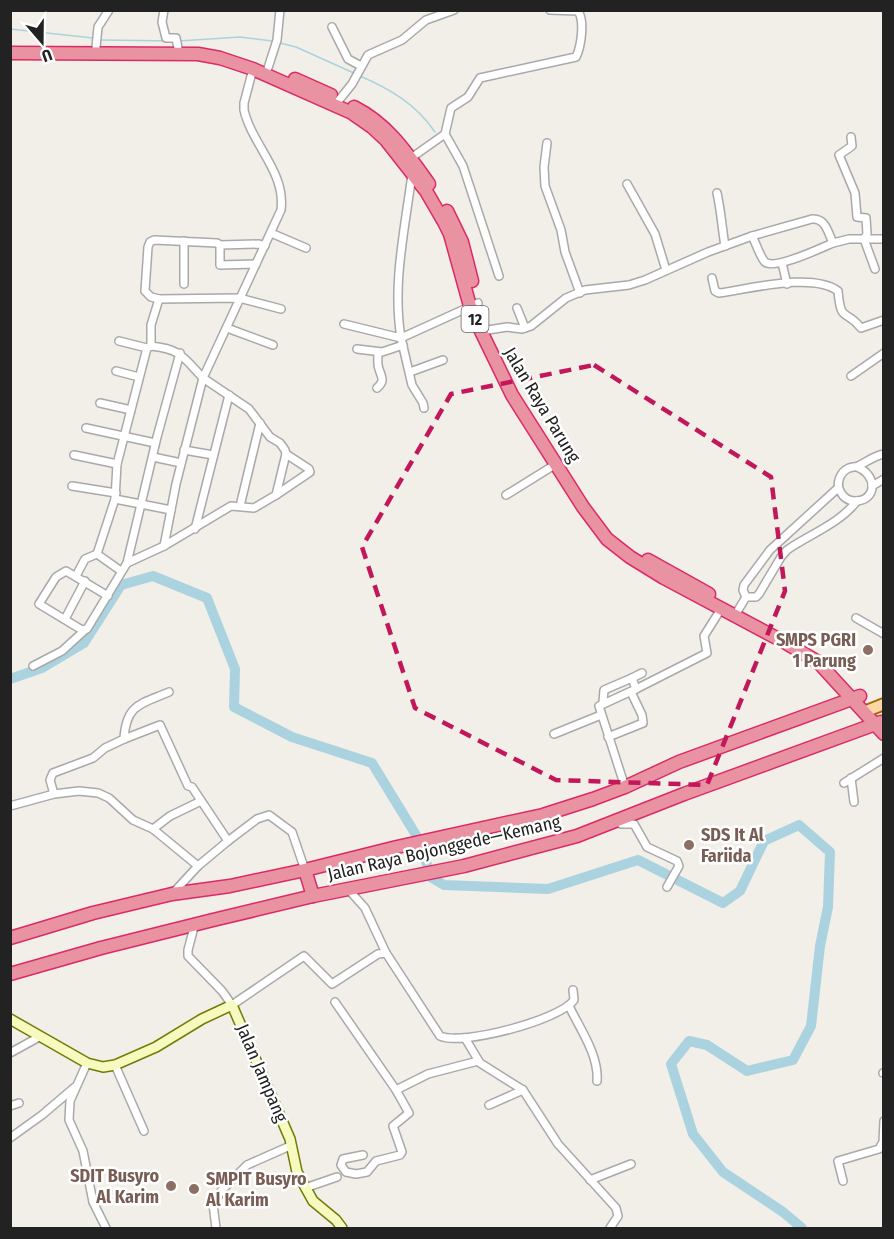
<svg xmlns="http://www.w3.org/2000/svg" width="894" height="1239" font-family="'Fira Sans Condensed',sans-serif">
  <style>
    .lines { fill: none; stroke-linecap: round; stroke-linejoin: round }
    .stream { stroke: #aad3df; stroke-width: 1.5 }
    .river { stroke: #aad3df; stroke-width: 10 }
    .street-casing { stroke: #a9a9a9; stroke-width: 10 }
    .secondary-casing { stroke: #707d05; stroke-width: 12 }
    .primary-casing { stroke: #a06b00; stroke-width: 14 }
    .highway-casing { stroke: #dc2a67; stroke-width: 15 }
    .street { stroke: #fff; stroke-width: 7 }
    .secondary { stroke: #f7fabf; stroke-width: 9 }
    .primary { stroke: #fcd6a4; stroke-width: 10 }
    .highway { stroke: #e892a2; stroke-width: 12 }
    .marked { fill: none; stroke: #c2185b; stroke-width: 4.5; stroke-dasharray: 12 8; stroke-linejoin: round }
    .education-dot { fill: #8d6e63; stroke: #fff; stroke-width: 2 }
    .labels { text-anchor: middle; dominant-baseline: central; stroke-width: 5; stroke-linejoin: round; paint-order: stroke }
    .shield { fill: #fff; stroke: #646464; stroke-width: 1.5 }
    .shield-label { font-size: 16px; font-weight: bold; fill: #222 }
    .street-label { font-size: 18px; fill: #222; stroke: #fff }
    .education-label { font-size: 18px; font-weight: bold; fill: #785e54; stroke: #fff; text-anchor: end }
  </style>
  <rect width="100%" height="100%" fill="#f2efe9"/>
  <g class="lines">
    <g class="stream">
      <path d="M10,29L93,38"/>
      <path d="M101,40L174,41"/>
      <path d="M179,41L240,37L272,41"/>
      <path d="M280,43L296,47L356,74"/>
      <path d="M360,76C390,89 416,104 435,132"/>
    </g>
    <path class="river" d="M10,679L42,668L84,643L121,585L153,576L207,598L235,669L234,707L292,737L372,763L416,835L432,878L444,885L548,889L638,860L723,903L740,891L764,841L799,825L830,852L828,907L820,946L811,1026L793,1060L747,1071L707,1045L689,1041L671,1064L693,1134L723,1172L783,1212L802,1228"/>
    <defs>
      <g id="street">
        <path d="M164,10L162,22L166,38H176L178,48"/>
        <path d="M332,27L348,59L361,66"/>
        <path d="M96,47L98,27L109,10"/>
        <path d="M268,68L277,40L280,10"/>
        <path d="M335,105L352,84L368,55L402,40L426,20L454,10"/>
        <path d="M445,134L463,166L499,276"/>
        <path d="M851,137L852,146L839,155L855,193L857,217L866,218L867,234L864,239L875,269"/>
        <path d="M547,143L544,167L545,186L561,230L565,252L580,293"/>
        <path d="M411,158L445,134L451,108L468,97L480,78L576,57C581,47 585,21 578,11L550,10"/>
        <path d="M627,184L655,234L666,270"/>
        <path d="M717,193C721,211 722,228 725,246"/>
        <path d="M271,233L306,248"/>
        <path d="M752,236C756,243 760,257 765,262C775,270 821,248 833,243"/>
        <path d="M220,245L259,244L265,246"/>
        <path d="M782,263L787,284"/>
        <path d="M712,278L715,291L719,293C749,289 813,272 838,291C841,324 845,308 861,328L884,320"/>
        <path d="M184,284V241"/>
        <path d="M159,299L239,298L281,309"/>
        <path d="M517,308L525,328"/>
        <path d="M344,324L401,338C392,283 405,229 412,174"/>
        <path d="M227,328L273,345"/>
        <path d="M488,330L507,327L522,329L531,326L566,298L585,290L629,285L645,280L708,252L752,236L812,219C826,218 828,233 833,243L849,239H884"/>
        <path d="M119,341L147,348"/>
        <path d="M357,349L382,352L403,345"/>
        <path d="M116,371L139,377"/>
        <path d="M410,372L443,360"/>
        <path d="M851,376L884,353"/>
        <path d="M377,388C385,381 382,378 379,369C377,364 378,357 378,352"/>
        <path d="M100,403L131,410"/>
        <path d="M424,408L423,403L412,385L401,338L478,303"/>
        <path d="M86,428L155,443"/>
        <path d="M184,450L213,455"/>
        <path d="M74,455L117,464"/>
        <path d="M153,457L181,463"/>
        <path d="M857,467C878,475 877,501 855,501C848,501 843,497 840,491C836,483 840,472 849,468C852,467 855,467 858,466C867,462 873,456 884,454"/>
        <path d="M72,486L116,493"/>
        <path d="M872,486L884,479"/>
        <path d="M276,495L310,472L309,469L286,454"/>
        <path d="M506,495L556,464"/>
        <path d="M115,499L171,510"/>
        <path d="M240,506L260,423"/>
        <path d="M195,529L229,395"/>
        <path d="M164,546L176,484L203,378C183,357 181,349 151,346V325L159,299L151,297L145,291L148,247L150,242L154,240L217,243L220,245V265L256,264"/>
        <path d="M127,563L157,437L180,353"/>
        <path d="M121,571L97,554L115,499L117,464L147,348L151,346"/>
        <path d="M76,576L85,559L97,554"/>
        <path d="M108,596L66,571L56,577L39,604L82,630L87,629L127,563L164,546L231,506L254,508L276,495L286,454L285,450L280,443L270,437L249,409L203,378L281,210C286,172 252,145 244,110V103L253,69"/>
        <path d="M746,597H756L759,594L781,557L787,550C810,534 839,524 857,501"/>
        <path d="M746,597L743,590L744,585L770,550L838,488"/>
        <path d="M734,617L746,597"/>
        <path d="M856,618L884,634"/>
        <path d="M65,619L85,581"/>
        <path d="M33,666L62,651L85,630"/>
        <path d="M636,689L632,678L642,673"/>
        <path d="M603,702L604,690L632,678"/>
        <path d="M554,734L601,715"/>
        <path d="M608,737L643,723L642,715L631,692"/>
        <path d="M124,739C126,704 141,704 169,692"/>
        <path d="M851,778L854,802"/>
        <path d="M844,783L884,758"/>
        <path d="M625,787L599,706L636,689L707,653L704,636L721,609"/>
        <path d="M54,794L50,780L53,773L93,758L105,748L124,739L160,725L188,786L192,787L228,841L198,866L174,892"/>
        <path d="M10,806L54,794L79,791L98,793L109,798L133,820L153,829L198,866"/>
        <path d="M617,821L621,824H634L647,847L677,861L679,866L667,887"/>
        <path d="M153,829L170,816L201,801"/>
        <path d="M228,841L257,819L269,815L292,832L305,870"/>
        <path d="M348,889L365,908L386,953"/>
        <path d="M193,931L188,950V956L222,991L232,1005L304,956L332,984L378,954L386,953L440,1036C462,1046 560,1020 574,1000L573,990"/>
        <path d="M335,1002L396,1090L409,1113L393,1126L402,1152L400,1155L376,1161L367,1172L356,1174L346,1172L341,1165L343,1159L363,1155"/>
        <path d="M569,1006C580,1029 599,1055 597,1081"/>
        <path d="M465,1038L480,1063L523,1090L558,1144L616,1208L618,1216L610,1228"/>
        <path d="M10,1053L39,1037"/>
        <path d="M87,1063L70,1101L69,1120L83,1151L93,1202L106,1228"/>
        <path d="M115,1065L144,1131"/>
        <path d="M883,1073H884"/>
        <path d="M396,1090L428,1074L478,1061"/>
        <path d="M489,1105L523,1090"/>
        <path d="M10,1106L19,1103"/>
        <path d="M10,1138L42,1115L75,1087"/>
        <path d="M590,1180L631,1164"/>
        <path d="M843,1181L838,1161L879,1149L883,1142L884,1121"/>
        <path d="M305,1188L337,1177"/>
        <path d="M216,1228L213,1204L222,1190L247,1165L290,1146"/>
      </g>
      <path id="secondary" d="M10,1019L87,1063L103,1067L115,1065L156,1047L202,1019L232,1005L290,1139L297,1172L313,1201L336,1220L342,1228"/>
      <path id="primary" d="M864,712L884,704"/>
      <g id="highway">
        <path d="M10,53L198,54L220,58L253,69L352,113L372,127L386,140L426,191L444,222L450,234L470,306L478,325L512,395L583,507L607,539L630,557L664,578L786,643L818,662L884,734"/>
        <path d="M295,79L331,95"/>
        <path d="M354,107C388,124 407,153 429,184"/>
        <path d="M447,211L462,242L472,281"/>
        <path d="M648,560L709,594"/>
        <path d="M305,870L313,896"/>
        <path d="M10,938L93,913L172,894L230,886L305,870L397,847L543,815L593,799L625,787L679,762L860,696"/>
        <path d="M10,974L101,948L213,920L313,896L464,866L577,836L684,794L881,722"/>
      </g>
    </defs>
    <use href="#street" class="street-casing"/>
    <use href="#secondary" class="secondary-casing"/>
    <use href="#primary" class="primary-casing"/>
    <use href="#highway" class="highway-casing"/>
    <use href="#street" class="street"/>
    <use href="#secondary" class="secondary"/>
    <use href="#primary" class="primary"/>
    <use href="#highway" class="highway"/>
  </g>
  <path class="marked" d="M594,365L771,477L785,591L707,785L556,780L415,708L362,547L451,394Z"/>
  <g class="education-dot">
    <circle cx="868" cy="650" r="6"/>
    <circle cx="689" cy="845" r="6"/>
    <circle cx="171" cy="1186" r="6"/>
    <circle cx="194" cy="1189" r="6"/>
  </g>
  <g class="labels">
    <rect class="shield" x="461.5" y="306" width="27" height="26" rx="4.5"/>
    <g class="shield-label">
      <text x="475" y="319">12</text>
    </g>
    <g class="street-label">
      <text transform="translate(542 405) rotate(59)">Jalan Raya Parung</text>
      <text transform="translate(444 848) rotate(-13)">Jalan Raya Bojonggede—Kemang</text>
      <text transform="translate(262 1073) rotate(67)">Jalan Jampang</text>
    </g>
    <g class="education-label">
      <text x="856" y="640">SMPS PGRI<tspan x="856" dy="21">1 Parung</tspan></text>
      <text x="701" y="835" text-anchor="start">SDS It Al<tspan x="701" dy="21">Fariida</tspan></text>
      <text x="159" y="1176">SDIT Busyro<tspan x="159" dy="21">Al Karim</tspan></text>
      <text x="206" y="1179" text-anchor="start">SMPIT Busyro<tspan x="206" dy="21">Al Karim</tspan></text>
    </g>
  </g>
  <rect width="894" height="1239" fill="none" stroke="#222222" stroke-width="24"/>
  <g transform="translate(42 42) rotate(160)" stroke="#ffffff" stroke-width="4.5" paint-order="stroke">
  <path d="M0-4.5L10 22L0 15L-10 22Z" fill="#222222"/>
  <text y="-9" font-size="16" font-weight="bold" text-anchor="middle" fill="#222222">U</text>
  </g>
</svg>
